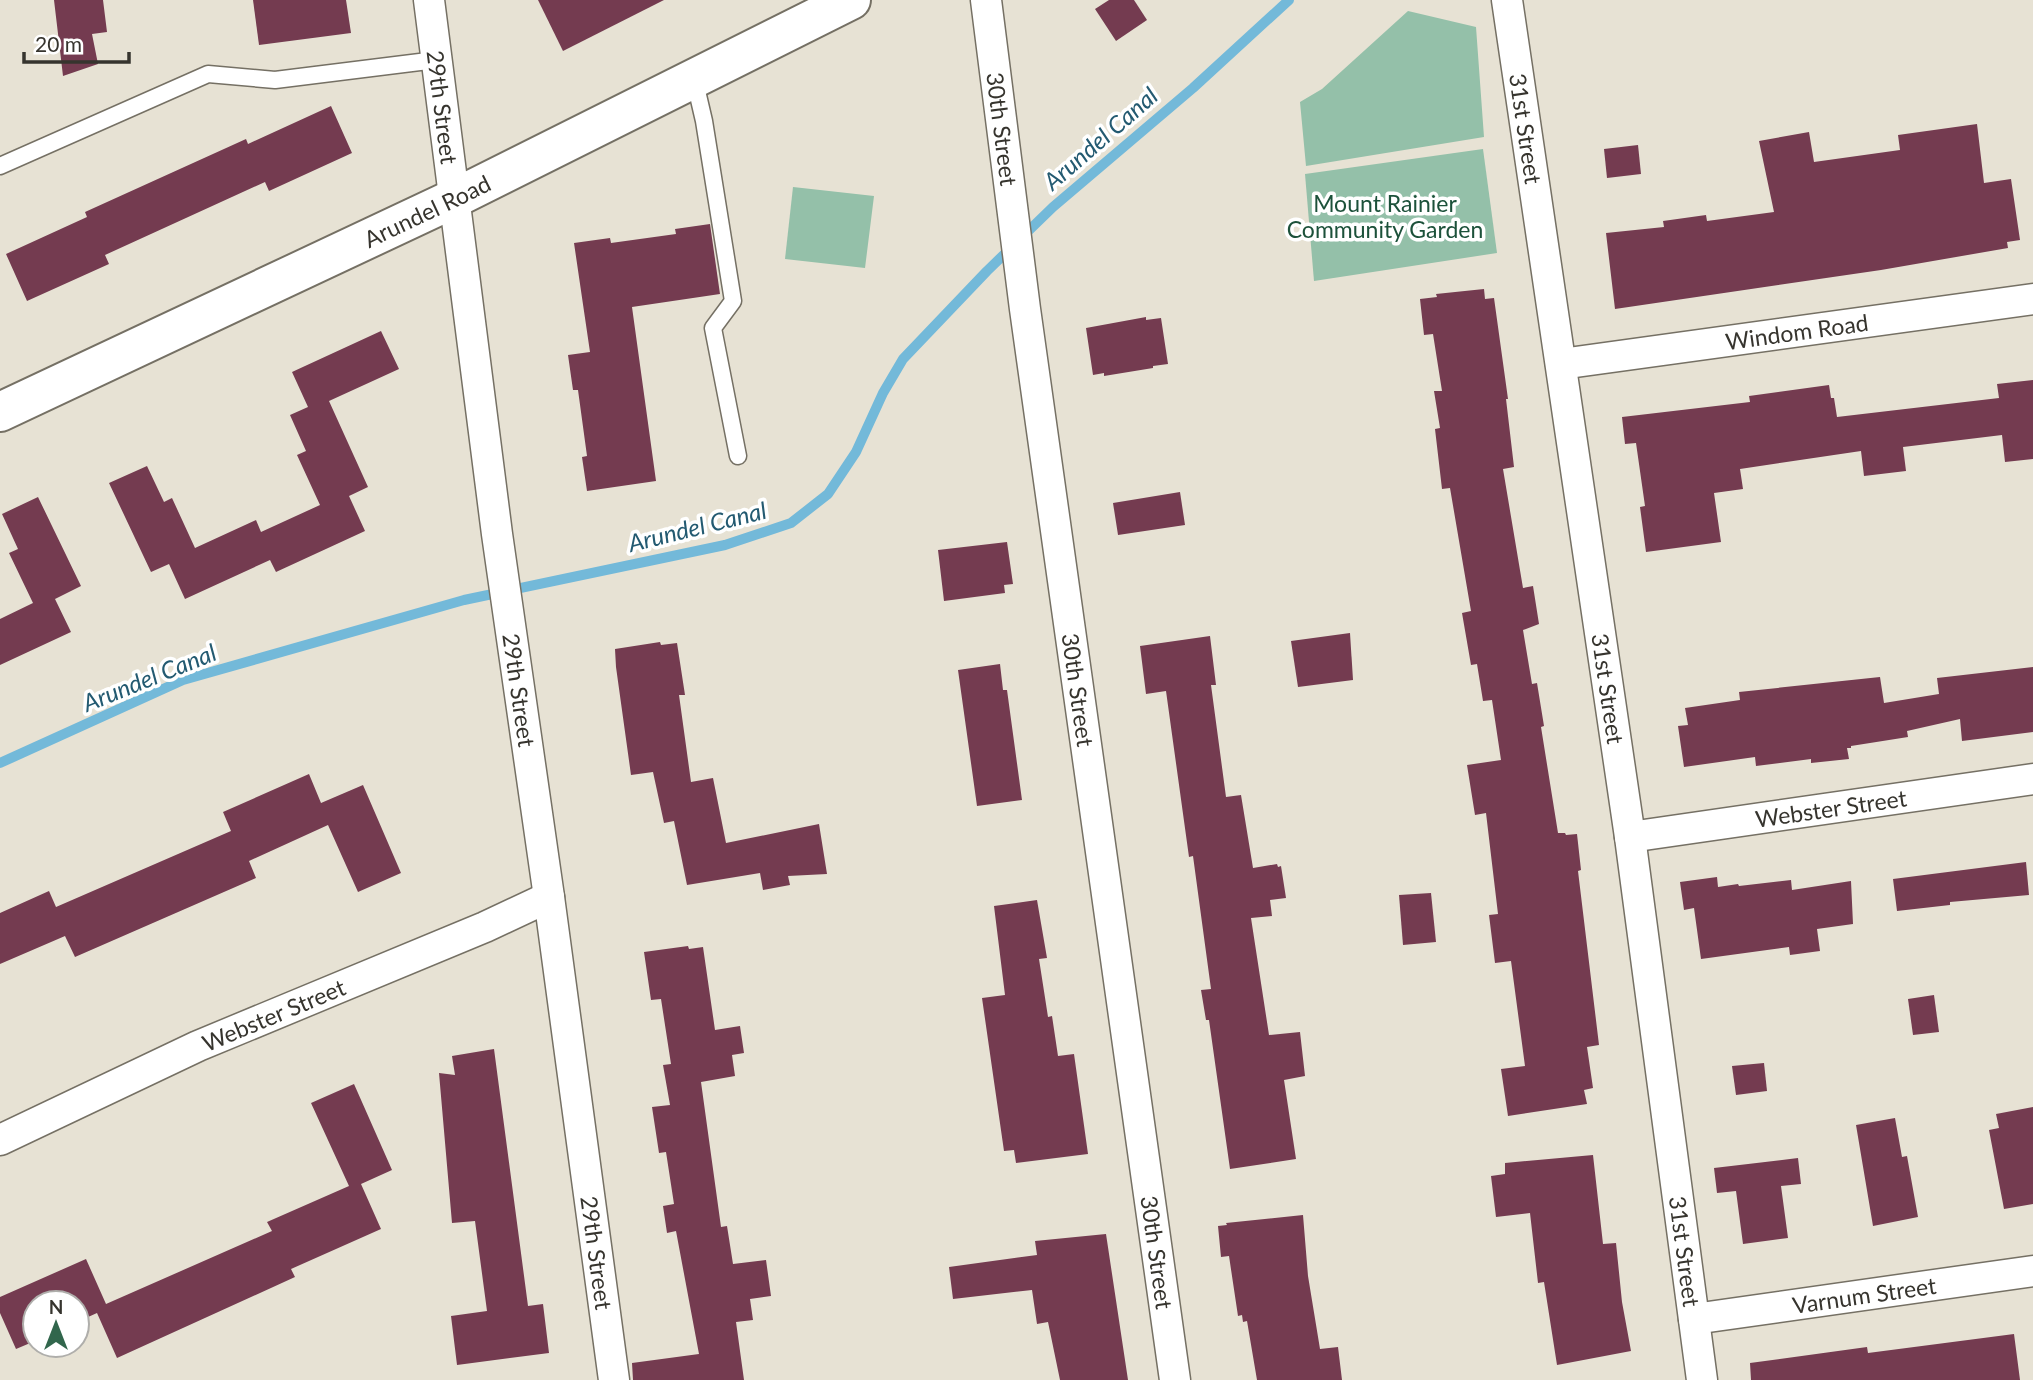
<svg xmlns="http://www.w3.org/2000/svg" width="2033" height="1380" font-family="Lato,sans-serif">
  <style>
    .green { fill: #94c0a9 }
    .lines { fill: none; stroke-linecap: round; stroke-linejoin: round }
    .stream { stroke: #73b9d9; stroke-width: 10 }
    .building { fill: #743b50 }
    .lane-casing { stroke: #757064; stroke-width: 19 }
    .street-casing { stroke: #757064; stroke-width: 33 }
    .secondary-casing { stroke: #757064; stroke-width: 42 }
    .lane { stroke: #fff; stroke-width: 16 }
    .street { stroke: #fff; stroke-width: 30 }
    .secondary { stroke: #fff; stroke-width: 38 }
    .labels { text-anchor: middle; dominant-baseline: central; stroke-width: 7; stroke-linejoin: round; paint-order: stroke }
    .street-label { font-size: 23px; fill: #36342e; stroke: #fff }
    .park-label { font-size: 23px; fill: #1c513a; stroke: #fff }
    .water-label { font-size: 24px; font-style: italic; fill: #235a71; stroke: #fff }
  </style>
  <rect width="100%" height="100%" fill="#e7e2d4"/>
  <g class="green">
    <path d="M1408,11L1476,27L1484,137L1306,166L1300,102L1322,89Z"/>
    <path d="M1483,149L1497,253L1314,281L1305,174Z"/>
    <path d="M793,187L874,196L865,268L785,259Z"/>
  </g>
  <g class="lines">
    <path class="stream" d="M0,763L183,680L464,600L725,545L791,523L828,494L856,452L883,393L903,359L987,271L1053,207L1193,88L1289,0"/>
  </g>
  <g class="building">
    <path d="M54,0H103L107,32L92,34L98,64L63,76Z"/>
    <path d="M253,0H346L351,33L259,45Z"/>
    <path d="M538,0H664L563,51Z"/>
    <path d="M1109,0H1134L1147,20L1116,41L1095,9Z"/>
    <path d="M331,106L352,153L269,191L265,182L105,255L109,264L27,301L6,254L87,217L85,212L246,139L248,144Z"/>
    <path d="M1977,124L1984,183L2011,179L2020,240L2007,242L2008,248L1881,270L1615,309L1606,233L1664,227L1663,221L1706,215L1707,221L1774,212L1759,141L1809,132L1814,162L1900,150L1898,135Z"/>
    <path d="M1638,145L1641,174L1607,178L1604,149Z"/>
    <path d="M710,224L720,294L632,307L656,481L587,491L582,457L587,456L578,390H573L568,355L590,352L574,243L610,238L611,243L676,234L675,229Z"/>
    <path d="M1484,289L1485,299L1494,298L1508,399H1506L1514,467L1503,469L1523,588L1533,586L1539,624L1523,630L1532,684L1537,683L1544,726L1541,727L1558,833H1565L1566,835L1577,834L1581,870L1578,871L1599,1045L1587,1047L1593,1088L1584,1090L1587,1104L1508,1116L1501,1069L1525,1066L1511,961L1495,963L1489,915L1498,914L1486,813L1475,815L1467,765L1501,760L1492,700L1483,701L1477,664L1471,665L1462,613L1471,611L1450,488L1442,489L1435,429L1440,428L1434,391H1442L1433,334L1424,335L1420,299L1437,297L1436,294Z"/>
    <path d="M1146,317V320L1161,318L1168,364L1153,366V368L1104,376V373L1093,375L1086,328Z"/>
    <path d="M381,331L399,369L329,401L368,487L349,496L365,531L276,572L270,560L185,599L169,564L151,572L109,483L147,466L164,502L172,498L195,548L256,520L261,532L320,505L297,455L306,451L290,415L308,407L292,372Z"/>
    <path d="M2033,380V459L2005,462L2002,435L1903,447L1906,471L1864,476L1861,451L1740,469L1743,489L1714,493L1721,542L1646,552L1640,507L1645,506L1636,443L1625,444L1622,417L1750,402L1749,396L1829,385L1831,398H1834L1837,417L1999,398L1997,384Z"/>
    <path d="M1180,492L1185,525L1118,535L1113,503Z"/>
    <path d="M38,497L81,586L55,599L71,632L0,665V619L33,603L9,553L18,549L2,514Z"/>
    <path d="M1007,542L1013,584L1004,585L1005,593L944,601L938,550Z"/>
    <path d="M1350,633L1353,680L1298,687L1291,641Z"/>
    <path d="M1210,636L1216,685H1211L1226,797L1241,795L1253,868L1277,864L1278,867L1281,866L1286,898L1270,900L1272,916L1251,918L1269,1035L1300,1032L1305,1076L1284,1080L1296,1159L1230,1169L1209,1020H1206L1201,990L1211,989L1193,856L1189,857L1166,691L1146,694L1140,646Z"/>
    <path d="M660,642L661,645L677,643L685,695H679L691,782L713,778L726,843L819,824L827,874L788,876L790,885L763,890L760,873L687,885L674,821L664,823L653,772L631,775L616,667L615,649Z"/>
    <path d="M1000,664L1003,690H1007L1022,800L977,806L958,670Z"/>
    <path d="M2033,667V732L1962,741L1960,719L1907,731L1908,737L1851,746V748H1847L1849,759L1811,763V759L1756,766L1755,757L1684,767L1678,726L1688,725L1685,708L1740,700L1739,692L1880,677L1884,703L1939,694L1937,678Z"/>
    <path d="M309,774L321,803L363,785L401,873L358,892L328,825L249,861L256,878L75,957L65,936L0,964V913L49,891L56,907L231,831L223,812Z"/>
    <path d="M2026,862L2029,895L1950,902V905L1897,911L1893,879Z"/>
    <path d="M1717,877L1718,887L1738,884L1739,886L1791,880L1792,890L1851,881L1853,924L1817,929L1820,951L1790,955L1789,947L1701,959L1694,908L1684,910L1680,882Z"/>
    <path d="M1431,893L1436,942L1403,945L1399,895Z"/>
    <path d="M1037,900L1047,958L1039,959L1048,1017L1052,1016L1058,1056L1074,1054L1088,1154L1016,1163L1014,1150L1004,1151L982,998L1005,995L994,906Z"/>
    <path d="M688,946L689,949L703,947L715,1030L740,1026L744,1053L732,1055L735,1076L701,1082L721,1227L727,1226L733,1264L766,1260L771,1296L750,1299L753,1320L736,1322L744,1380H633L632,1363L699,1354L676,1231L667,1233L663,1206L674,1204L666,1152L659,1153L652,1107L670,1105L663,1065L671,1064L661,999L651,1000L644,952Z"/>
    <path d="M1934,995L1939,1032L1913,1035L1908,999Z"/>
    <path d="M494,1049L528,1306L543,1304L549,1353L457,1365L451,1316L487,1311L475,1221L452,1223L439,1073L455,1075L452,1056Z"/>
    <path d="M1764,1063L1767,1091L1736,1095L1732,1066Z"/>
    <path d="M354,1084L392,1170L361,1184L381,1229L291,1269L295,1277L117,1358L97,1313L77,1322V1303H35V1341L16,1349L0,1313V1297L86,1259L106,1304L272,1231L267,1222L349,1186L311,1103Z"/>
    <path d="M2033,1107V1204L2004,1209L1989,1130L1999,1128L1996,1114Z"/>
    <path d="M1895,1118L1902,1157L1907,1156L1918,1217L1873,1226L1856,1125Z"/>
    <path d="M1593,1155L1603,1244L1616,1243L1622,1302L1631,1351L1557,1365L1544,1282L1538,1283L1530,1213L1496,1217L1491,1176L1505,1174V1163Z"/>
    <path d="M1798,1158L1801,1184L1781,1186L1788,1238L1743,1244L1736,1191L1717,1193L1714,1168Z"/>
    <path d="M1303,1215L1308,1276L1320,1349L1338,1347L1342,1380H1257L1247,1321L1243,1322L1242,1315L1238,1316L1229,1256L1221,1257L1218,1226L1227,1225L1226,1223Z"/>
    <path d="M1106,1234L1128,1380H1060L1048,1322L1037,1324L1032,1290L953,1299L949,1267L1037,1255L1035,1241Z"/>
    <path d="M2014,1334L2020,1380H1751L1750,1363L1867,1347L1868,1353Z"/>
  </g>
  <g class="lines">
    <defs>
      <g id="lane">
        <path d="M694,78L704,121L733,301L713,328L738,456"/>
        <path d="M0,166L208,74L275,80L436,60"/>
      </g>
      <g id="street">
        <path id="s1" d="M429,0L497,534L549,897L614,1380"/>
        <path id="s2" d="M986,0L1025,309L1175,1380"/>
        <path id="s3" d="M1507,0L1630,837L1702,1380"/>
        <path id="s4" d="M1561,364L2033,299"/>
        <path id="s5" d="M1630,837L2033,779"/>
        <path id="s6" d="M0,1140L198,1046L485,927L549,897"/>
        <path id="s7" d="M1694,1319L2033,1271"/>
      </g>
      <g id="secondary">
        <path id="s8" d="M0,412L453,199L851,0"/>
      </g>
    </defs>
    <use href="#lane" class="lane-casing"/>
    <use href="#street" class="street-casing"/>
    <use href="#secondary" class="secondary-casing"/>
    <use href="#lane" class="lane"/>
    <use href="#street" class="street"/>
    <use href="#secondary" class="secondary"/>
  </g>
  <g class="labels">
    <g class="street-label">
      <text stroke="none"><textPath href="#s1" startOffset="108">29th Street</textPath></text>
      <text stroke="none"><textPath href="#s2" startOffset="130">30th Street</textPath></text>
      <text stroke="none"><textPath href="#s3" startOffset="130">31st Street</textPath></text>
      <text stroke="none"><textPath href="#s8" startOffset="472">Arundel Road</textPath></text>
      <text stroke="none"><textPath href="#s4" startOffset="238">Windom Road</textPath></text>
      <text stroke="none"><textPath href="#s3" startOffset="696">31st Street</textPath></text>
      <text stroke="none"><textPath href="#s1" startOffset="696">29th Street</textPath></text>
      <text stroke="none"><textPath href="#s2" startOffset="696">30th Street</textPath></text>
      <text stroke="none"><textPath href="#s5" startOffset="203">Webster Street</textPath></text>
      <text stroke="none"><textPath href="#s6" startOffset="301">Webster Street</textPath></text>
      <text stroke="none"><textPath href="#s3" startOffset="1264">31st Street</textPath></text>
      <text stroke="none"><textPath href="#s1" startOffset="1264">29th Street</textPath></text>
      <text stroke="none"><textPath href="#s2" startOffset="1264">30th Street</textPath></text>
      <text stroke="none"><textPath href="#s7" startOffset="172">Varnum Street</textPath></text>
    </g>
    <g class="park-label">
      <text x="1385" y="203">Mount Rainier<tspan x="1385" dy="26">Community Garden</tspan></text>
    </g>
    <g class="water-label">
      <text transform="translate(1100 138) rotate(-41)">Arundel Canal</text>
      <text transform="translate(697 526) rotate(-14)">Arundel Canal</text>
      <text transform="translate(149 677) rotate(-22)">Arundel Canal</text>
    </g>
  </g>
  <g transform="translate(56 1324)"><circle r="33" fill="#ffffff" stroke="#afaeab" stroke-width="2"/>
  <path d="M0-5L12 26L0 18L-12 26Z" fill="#31664c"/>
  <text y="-10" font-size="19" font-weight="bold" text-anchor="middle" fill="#36342e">N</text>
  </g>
  <path d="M24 52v10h105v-10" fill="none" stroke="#36342e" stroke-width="3.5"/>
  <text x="35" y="52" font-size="21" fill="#36342e" stroke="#ffffff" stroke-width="5" paint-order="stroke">20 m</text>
</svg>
